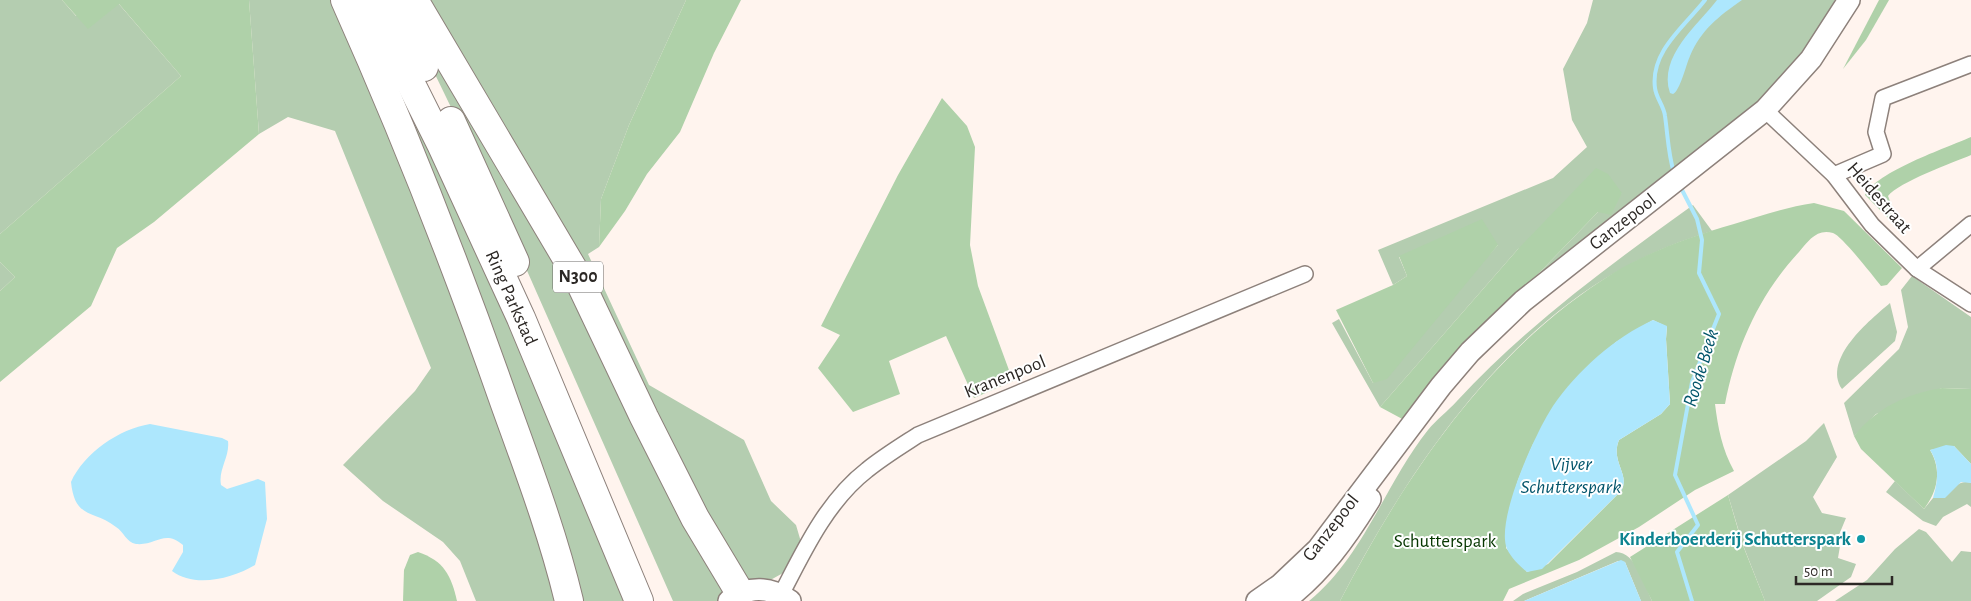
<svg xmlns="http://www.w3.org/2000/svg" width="1971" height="601" font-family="'Alegreya Sans',sans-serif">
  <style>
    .green { fill: #b4cdb0 }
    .forest { fill: #afd1a9; fill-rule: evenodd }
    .water { fill: #ade7fd }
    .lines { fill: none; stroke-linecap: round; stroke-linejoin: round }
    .stream { stroke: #ade7fd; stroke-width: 4 }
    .street-casing { stroke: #8d817b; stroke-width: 18 }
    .secondary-casing { stroke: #8d817b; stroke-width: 24 }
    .highway-casing { stroke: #8d817b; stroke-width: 30 }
    .street { stroke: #fff; stroke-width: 15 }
    .secondary { stroke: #fff; stroke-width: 21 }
    .highway { stroke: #fff; stroke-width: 28 }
    .culture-dot { fill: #0f9aa8; stroke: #fff; stroke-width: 2 }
    .labels { text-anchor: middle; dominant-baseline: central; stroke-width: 4; stroke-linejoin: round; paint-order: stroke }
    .shield { fill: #fff; stroke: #6b6866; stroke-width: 1 }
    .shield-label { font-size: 18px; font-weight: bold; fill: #2c2825 }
    .street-label { font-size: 19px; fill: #2c2825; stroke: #fff }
    .culture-label { font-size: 19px; font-weight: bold; fill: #0d838f; stroke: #fff; text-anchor: end }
    .park-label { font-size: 19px; fill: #063700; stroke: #fff }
    .water-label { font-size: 20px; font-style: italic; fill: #03556b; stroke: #fff }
  </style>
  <rect width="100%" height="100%" fill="#fff4ee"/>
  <g class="green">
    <path d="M0,0H62L76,16L118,3L181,76L0,234Z"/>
    <path d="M249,0H361L478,242L628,601H476L460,561L443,542L383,501L343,465L415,391L431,368L335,131L288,117L259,134Z"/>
    <path d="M399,0H686L629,125L601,199L599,247L588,254L649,385L744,440L771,501L796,525L801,542L783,573L765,583L723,601H673L494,196Z"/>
    <path d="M1593,0H1835L1805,57L1766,95L1513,300L1598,212L1622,193L1518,249L1380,407L1332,323L1339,319L1373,383L1498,245L1399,257L1407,276L1393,285L1378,250L1553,178L1587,147L1572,120L1563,69L1587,23Z"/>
    <path d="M1693,205L1712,231C1679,241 1648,254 1618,271C1495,340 1403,479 1340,601H1309C1364,556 1385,484 1428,430C1436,420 1448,411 1457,401C1527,325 1610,265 1693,205Z"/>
    <path d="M0,262L15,277L0,291Z"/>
    <path d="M1912,276L1971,317V389L1942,388L1876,414L1854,436L1844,403L1899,349L1908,327L1901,290Z"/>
    <path d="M1890,303L1897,332L1895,341L1842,389C1822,359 1870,320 1890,303Z"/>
    <path d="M1824,423L1837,457L1813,497L1822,513L1846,518L1836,542L1840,546L1838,558L1856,564L1851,577L1817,601H1765L1743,545L1728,495L1806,441Z"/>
    <path d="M1895,481L1924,509L1933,498C1949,500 1955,477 1971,483V507L1967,504L1943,517L1936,526L1923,521L1886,492Z"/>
    <path d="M1919,529L1926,532L1952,562L1961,551L1971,552V601H1835L1867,580L1895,549Z"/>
    <path d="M1616,552C1636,552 1645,586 1652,601H1641L1625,562L1618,561L1524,601H1513L1523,594L1577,572Z"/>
  </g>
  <g class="forest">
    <path d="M62,0H249L259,134L154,222L117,248L91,306L0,382V291L15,277L0,262V234L181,76L119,4L88,29Z"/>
    <path d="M686,0H741L714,53L680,132L647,174L625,211L599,247L601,199L629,125Z"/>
    <path d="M1879,0H1889L1866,40L1843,69Z"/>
    <path d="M942,98L967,126L975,147L970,245L978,286L1013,381L974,398L946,336L889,361L900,394L853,412L818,368L840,335L821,326L898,175Z"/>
    <path d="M1971,137V155C1952,163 1899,182 1888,196L1902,232L1865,195C1876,172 1946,148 1971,137Z"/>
    <path d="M1596,168L1608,174L1622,193L1611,215L1598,212L1513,300L1406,421L1380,407L1518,249Z"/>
    <path d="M1814,203L1844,211L1902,268L1887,285L1881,286C1873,276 1842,236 1833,233C1817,228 1808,241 1799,252C1759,295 1736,347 1725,404H1715C1718,428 1722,449 1734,471L1695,490L1639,527L1579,560L1509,589L1503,601H1340C1406,474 1491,348 1615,272C1652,250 1693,236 1734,224C1760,216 1787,207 1814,203ZM1653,320L1667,327L1666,339L1670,404L1661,414L1619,440C1610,462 1631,475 1621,491L1548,564L1527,572L1506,548V533L1510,507L1518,480L1533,444L1582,373L1616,342Z"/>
    <path d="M1482,219L1498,245L1387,379L1373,383L1336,310L1393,285L1407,276L1399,256Z"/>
    <path d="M1942,388L1971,389V464L1954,446L1930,450C1942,470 1938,491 1924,509L1861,449L1854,436C1878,407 1906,394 1942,388Z"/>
    <path d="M1728,495L1742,543L1765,601H1652L1630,557Z"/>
    <path d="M418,552C444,561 451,575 457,601H403L404,570L410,555Z"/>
  </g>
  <g class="water">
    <path d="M1717,0H1742C1719,16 1701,30 1690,56C1686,65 1680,91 1673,94L1670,93C1658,56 1698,25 1717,0Z"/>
    <path d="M1653,320L1667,326L1666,339L1670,404L1661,414L1619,440C1610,462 1631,475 1621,491L1542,569L1527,572C1519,565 1512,559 1507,549C1495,520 1536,432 1553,406C1577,371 1615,337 1653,320Z"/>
    <path d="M150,424L222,438L228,441C230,457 218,469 221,485L227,489L258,479L265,482L267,519L255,565C232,579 194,588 172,571L183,552V545C164,529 156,546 136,544C126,542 124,532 116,527C93,509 75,520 71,482C84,453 119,429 150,424Z"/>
    <path d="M1946,445L1954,446L1971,464V483L1961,482L1945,498H1933C1938,482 1940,465 1930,450Z"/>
    <path d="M1621,560L1625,562L1641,601H1524Z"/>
  </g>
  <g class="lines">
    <g class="stream">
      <path d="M1674,173C1668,153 1668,137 1665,116C1664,106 1656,98 1655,88C1650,51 1686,25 1705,0"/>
      <path d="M1680,186L1697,219L1702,240L1699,273L1719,314L1692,382L1675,475L1698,525L1677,552L1692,601"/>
    </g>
    <defs>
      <g id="street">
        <path d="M1765,110L1834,175L1872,225L1917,269L1971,304"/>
        <path d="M1834,175L1883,154L1876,132L1883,98L1971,64"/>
        <path d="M1917,269L1971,224"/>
        <path d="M781,595C804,550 827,501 867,470C883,457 901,446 918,435L1305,274"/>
      </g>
      <g id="secondary">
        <path d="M729,601C749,585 771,587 790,601"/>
        <path d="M1257,601L1280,585L1318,549L1441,386L1470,352L1523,301L1765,110L1811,59L1849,0"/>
        <path d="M1284,601C1321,573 1346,538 1370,499"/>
      </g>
      <g id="highway">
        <path d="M345,0C404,132 457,267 505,404C528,468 553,534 569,601"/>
        <path d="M369,0L441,144L521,318L639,601"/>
        <path d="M390,0L424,67"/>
        <path d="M414,0L576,274L644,417L695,518L740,593"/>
        <path d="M451,121L515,262"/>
      </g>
    </defs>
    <use href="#street" class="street-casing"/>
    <use href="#secondary" class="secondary-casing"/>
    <use href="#highway" class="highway-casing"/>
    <use href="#street" class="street"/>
    <use href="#secondary" class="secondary"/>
    <use href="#highway" class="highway"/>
  </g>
  <circle class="culture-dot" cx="1861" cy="539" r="5"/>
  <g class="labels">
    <rect class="shield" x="553" y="261.5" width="50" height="31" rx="4"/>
    <g class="shield-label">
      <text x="578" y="277">N300</text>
    </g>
    <g class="street-label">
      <text transform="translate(1879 198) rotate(49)">Heidestraat</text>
      <text transform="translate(1623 222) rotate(-38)">Ganzepool</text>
      <text transform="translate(511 298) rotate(66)">Ring Parkstad</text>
      <text transform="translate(1005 377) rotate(-22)">Kranenpool</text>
      <text transform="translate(1331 528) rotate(-52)">Ganzepool</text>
    </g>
    <g class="culture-label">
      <text x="1851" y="539">Kinderboerderij Schutterspark</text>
    </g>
    <g class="park-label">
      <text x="1445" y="541">Schutterspark</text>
    </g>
    <g class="water-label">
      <text transform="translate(1701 368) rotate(-73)">Roode Beek</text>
      <text x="1571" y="464">Vijver<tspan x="1571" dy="23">Schutterspark</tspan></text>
    </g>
  </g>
  <path d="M1796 576v8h96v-8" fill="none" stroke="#2c2825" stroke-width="2.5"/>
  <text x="1804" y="576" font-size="15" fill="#2c2825" stroke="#ffffff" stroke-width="4" paint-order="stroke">50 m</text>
</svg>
